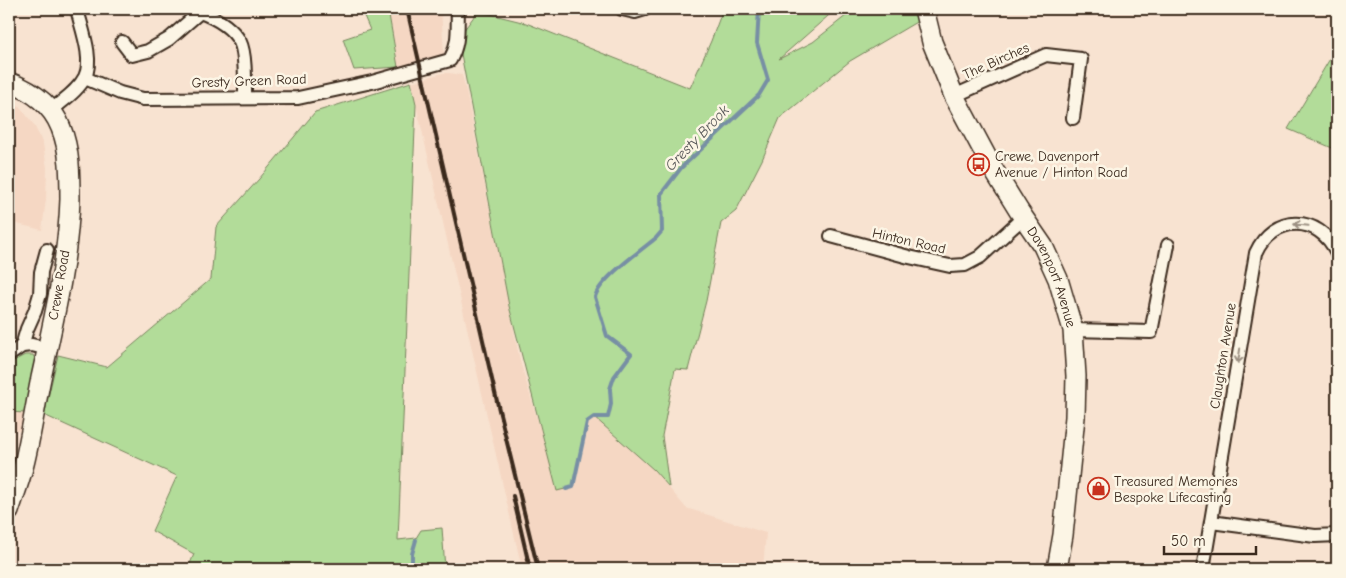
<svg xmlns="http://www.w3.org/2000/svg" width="1346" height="578" font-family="'Comic Neue',sans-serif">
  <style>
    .built { fill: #f5d7c3 }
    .green { fill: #b2dc99; stroke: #76835c }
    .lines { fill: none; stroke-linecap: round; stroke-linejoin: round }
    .stream { stroke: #778fa4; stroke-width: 4 }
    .street-casing { stroke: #3b2a1e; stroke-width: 16 }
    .secondary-casing { stroke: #3b2a1e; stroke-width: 22 }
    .street { stroke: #fcf5e5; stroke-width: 12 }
    .secondary { stroke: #fcf5e5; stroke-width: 19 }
    .rail { stroke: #3b2a1e; stroke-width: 4 }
    .oneway { stroke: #9c9082 }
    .labels { text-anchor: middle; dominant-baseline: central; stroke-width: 5; stroke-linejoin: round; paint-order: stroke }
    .street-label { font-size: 14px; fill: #3b2a1e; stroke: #fcf5e5 }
    .poi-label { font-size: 14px; fill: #3b2a1e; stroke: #fcf5e5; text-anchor: start }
    .water-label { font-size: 15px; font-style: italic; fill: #545456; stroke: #fcf5e5 }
  </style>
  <rect width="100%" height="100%" fill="#f8e3d1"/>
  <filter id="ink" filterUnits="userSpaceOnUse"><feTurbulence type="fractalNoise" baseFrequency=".02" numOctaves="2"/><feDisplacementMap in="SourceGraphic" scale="10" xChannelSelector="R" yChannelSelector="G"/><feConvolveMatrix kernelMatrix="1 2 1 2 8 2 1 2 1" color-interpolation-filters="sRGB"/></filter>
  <g filter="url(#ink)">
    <g class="built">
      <path d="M388,9H441L444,53L439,56L398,67Z"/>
      <path d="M443,73H449L462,75L466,90L520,361L555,478L573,487L587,422L594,417L654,470L686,508L766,533L763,569H522L411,82Z"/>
      <path d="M9,102L21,108L34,125L43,144L47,168L46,199L42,230L9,222Z"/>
      <path d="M9,412L25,413L22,431L9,430Z"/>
    </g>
    <g class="green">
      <path d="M361,9H388L398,67L354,70L343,39L370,30Z"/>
      <path d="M723,9H836L779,59L813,42L852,11L857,9H917L918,21L850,61L780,118L762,160L736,211L721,223L706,301L688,370L675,369L662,436L669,487L654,470L594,417L587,423L573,487L557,491L509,306L458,38L478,11L526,23L690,88L711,41Z"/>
      <path d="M1337,47V150L1288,129Z"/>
      <path d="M411,82L416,104L398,540L416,538L421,530L442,528L445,569H188L194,554L152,531L177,476L44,415L58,355L107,367L211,279L216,227L259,179L315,112Z"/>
      <path d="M25,355H33L37,362L25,413L9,412V363Z"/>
    </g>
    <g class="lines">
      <g class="stream">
        <path d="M566,489L573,487L587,422L594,417H608L611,404L610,389L614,377L631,354L607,336L595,297C600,279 640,251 656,238L662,231L661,194L681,168L759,95L768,80L757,43L759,9"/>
        <path d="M412,569V554L416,540"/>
      </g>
      <defs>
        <g id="street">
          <path d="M198,9L200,12C216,18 232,27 240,42C246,54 245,84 245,98"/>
          <path d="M622,9L635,12L645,9"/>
          <path d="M122,42L132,55L148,51L169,39L200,12"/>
          <path d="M85,78L120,93L143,99L298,98L372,82L450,60C460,42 457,29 458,9"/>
          <path d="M954,96L1046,55L1081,59L1073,118"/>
          <path d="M52,110C63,100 78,91 85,77C94,59 81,27 77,9"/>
          <path d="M831,236L909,257L950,266L965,265L980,257L1024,217"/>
          <path d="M1073,330L1151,332L1168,245"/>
          <path d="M22,346L27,329L35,311L40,294L41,272L47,250"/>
          <path d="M9,355L22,346L32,345L48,349"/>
          <path d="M1211,522L1315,536L1337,535"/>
          <path d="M1203,569L1256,253C1273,214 1319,214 1337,253"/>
        </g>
        <g id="secondary">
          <path id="s1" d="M924,9L932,42L954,96L993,169L1019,211L1043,246L1058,279L1073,330L1076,376L1075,417L1063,535L1057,569"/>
          <path d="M9,82C32,91 52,104 61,128C70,150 70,175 70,199C68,259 54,319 41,378C35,407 31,436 24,464C20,480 14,496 9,511"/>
        </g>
      </defs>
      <use href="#street" class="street-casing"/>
      <use href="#secondary" class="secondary-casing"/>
      <use href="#street" class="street"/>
      <use href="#secondary" class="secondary"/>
      <g class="rail">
        <path d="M407,9L499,410L538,569"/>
        <path d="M513,496L530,569"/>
      </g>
    </g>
    <defs><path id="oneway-shaft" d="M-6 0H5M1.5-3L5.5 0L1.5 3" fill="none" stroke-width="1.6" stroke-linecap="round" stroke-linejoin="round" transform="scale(1.25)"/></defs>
    <g class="oneway">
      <use href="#oneway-shaft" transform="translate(1301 225) rotate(-174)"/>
      <use href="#oneway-shaft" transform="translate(1239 356) rotate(99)"/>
    </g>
  </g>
  <defs>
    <symbol id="bus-ring" viewBox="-11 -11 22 22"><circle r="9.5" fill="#fcf5e5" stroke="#c8321e" stroke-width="1.5"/><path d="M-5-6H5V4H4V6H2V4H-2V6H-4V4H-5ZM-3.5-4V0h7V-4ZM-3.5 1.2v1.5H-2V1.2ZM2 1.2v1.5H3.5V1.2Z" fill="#c8321e"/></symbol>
    <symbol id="shop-ring" viewBox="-11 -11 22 22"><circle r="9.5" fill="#fcf5e5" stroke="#c8321e" stroke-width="1.5"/><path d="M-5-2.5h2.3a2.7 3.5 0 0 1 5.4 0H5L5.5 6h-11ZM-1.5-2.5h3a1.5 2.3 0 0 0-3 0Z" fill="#c8321e"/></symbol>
  </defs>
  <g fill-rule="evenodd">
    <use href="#bus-ring" x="966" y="152" width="25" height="25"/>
    <use href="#shop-ring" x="1086" y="476" width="25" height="25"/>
  </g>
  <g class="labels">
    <g class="street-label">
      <text transform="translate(996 61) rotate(-24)">The Birches</text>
      <text transform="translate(249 81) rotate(-2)">Gresty Green Road</text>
      <text transform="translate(909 241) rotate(13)">Hinton Road</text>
      <text stroke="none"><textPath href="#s1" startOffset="299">Davenport Avenue</textPath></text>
      <text transform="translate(59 285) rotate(-80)">Crewe Road</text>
      <text transform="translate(1223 356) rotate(-81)">Claughton Avenue</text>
    </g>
    <g class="poi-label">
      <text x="995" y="156">Crewe, Davenport<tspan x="995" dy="16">Avenue / Hinton Road</tspan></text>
      <text x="1114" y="481">Treasured Memories<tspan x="1114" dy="16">Bespoke Lifecasting</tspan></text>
    </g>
    <g class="water-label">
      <text transform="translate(697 138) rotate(-46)">Gresty Brook</text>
    </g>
  </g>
  <rect width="1346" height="578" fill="none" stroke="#fcf5e5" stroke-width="30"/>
  <rect x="15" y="15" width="1316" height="548" fill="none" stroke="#3b2a1e" stroke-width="2" filter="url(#ink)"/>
  <path d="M1164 546v8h92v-8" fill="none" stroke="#3b2a1e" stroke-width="2.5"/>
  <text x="1171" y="546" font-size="15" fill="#3b2a1e" stroke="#fcf5e5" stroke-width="4" paint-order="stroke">50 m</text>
</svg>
